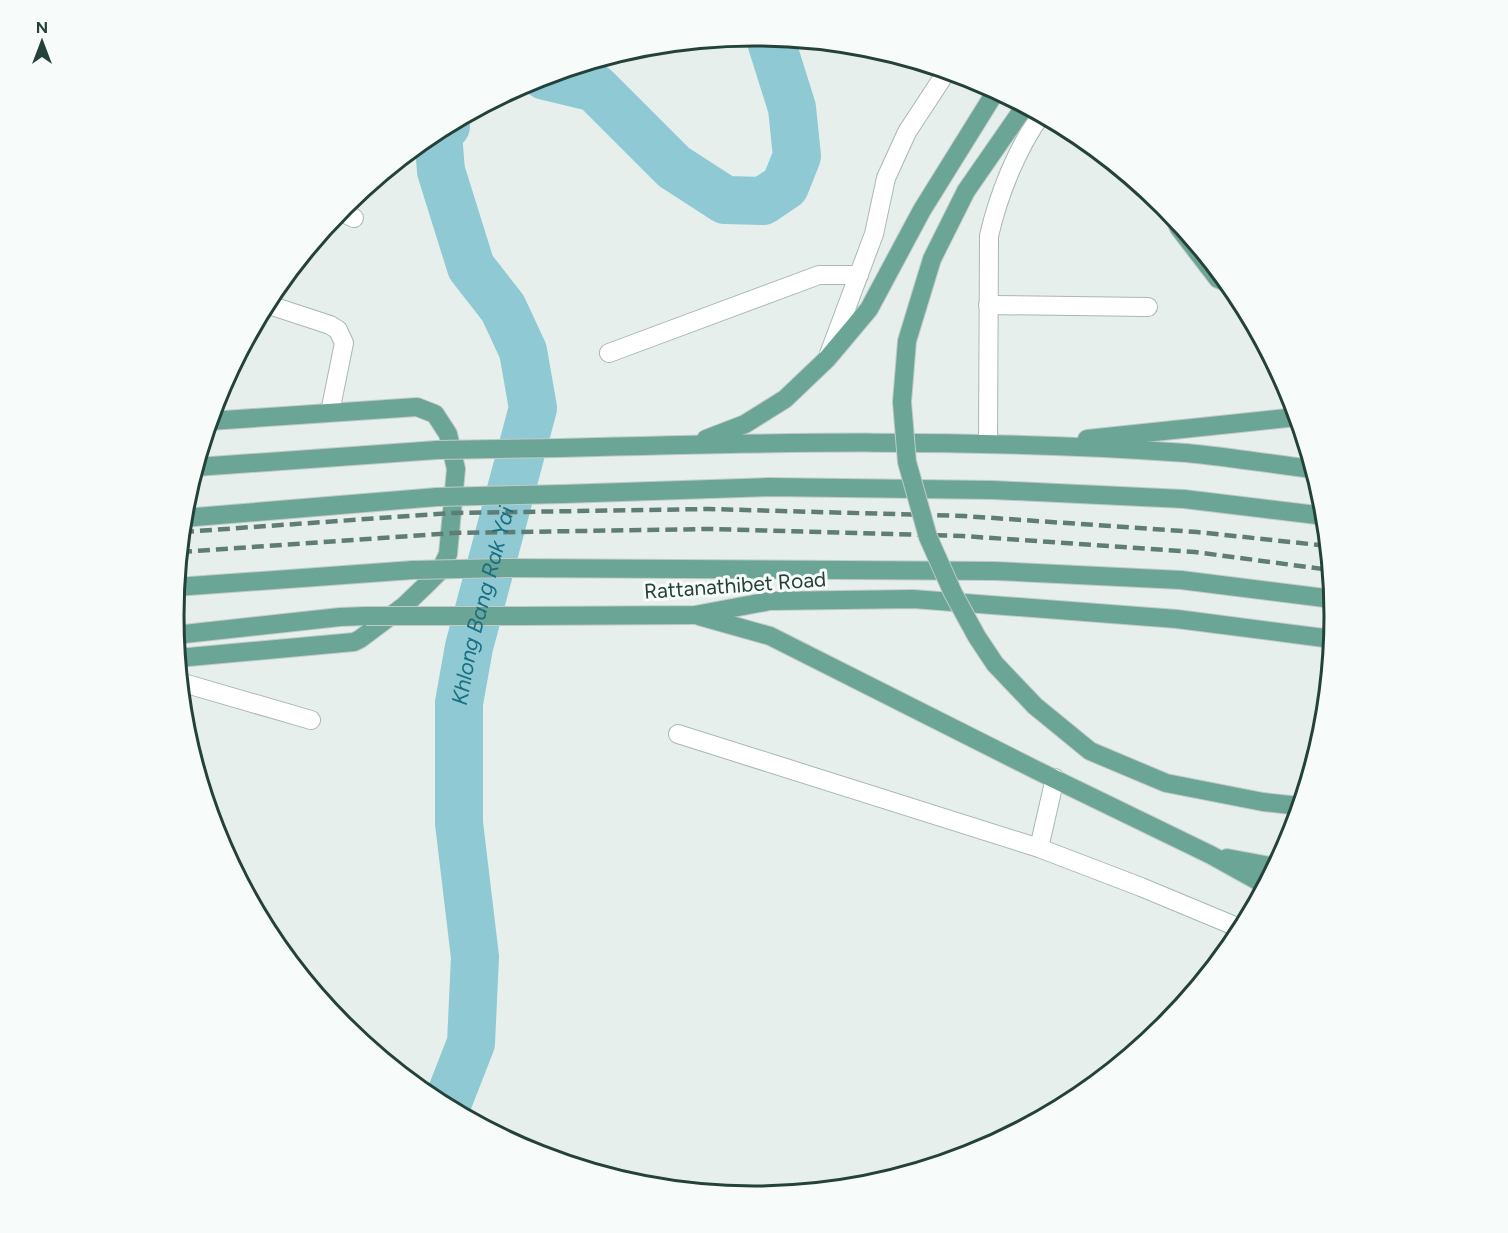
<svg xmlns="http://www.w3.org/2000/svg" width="1508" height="1233" font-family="Figtree,sans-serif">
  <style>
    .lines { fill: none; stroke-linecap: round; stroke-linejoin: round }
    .river { stroke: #8ec9d4; stroke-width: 48 }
    .minor-casing { stroke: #a8b8b2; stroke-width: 20 }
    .major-casing { stroke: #c2cac8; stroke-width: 20 }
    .minor { stroke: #fff; stroke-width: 18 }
    .major { stroke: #6aa596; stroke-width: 18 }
    .rail { stroke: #5f7d75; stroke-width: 4.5; stroke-dasharray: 12 6; stroke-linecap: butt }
    .major-bridge-casing { stroke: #c2cac8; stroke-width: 20; stroke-linecap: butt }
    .major-bridge { stroke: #6aa596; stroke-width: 18 }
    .labels { text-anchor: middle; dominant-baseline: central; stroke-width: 6; stroke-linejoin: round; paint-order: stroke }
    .street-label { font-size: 21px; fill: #24423a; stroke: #f7fbf9 }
    .water-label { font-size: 22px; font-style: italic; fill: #1c6f80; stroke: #f7fbf9 }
    .rim { fill: none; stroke: #24423a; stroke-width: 3 }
  </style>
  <rect width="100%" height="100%" fill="#e6efeb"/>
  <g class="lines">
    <g class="river">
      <path d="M545,76L595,88L674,167L725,200L763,201L785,186L797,156L792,108L770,38"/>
      <path id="s1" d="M446,1107L471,1043L475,957L459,823V703L469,647L533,408L523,351L503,308L471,267L441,171L438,134L446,126"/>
    </g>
    <defs>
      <g id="minor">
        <path d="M339,211L354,218"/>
        <path d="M266,304L330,325L338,330L344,343L330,412"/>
        <path d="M988,305L1148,307"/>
        <path d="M609,353L819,275H859"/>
        <path d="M829,354L874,234L886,178L907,132L947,71"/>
        <path d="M988,444L989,236C998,196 1017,148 1041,115"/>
        <path d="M180,682L311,720"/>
        <path d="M678,734L1039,848L1141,887L1242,929"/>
        <path d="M1039,848L1055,778"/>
      </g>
      <g id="major">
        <path d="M1174,217L1179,228L1218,279L1228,283"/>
        <path d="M706,439L745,424L785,399L827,359L869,309L922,210L996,91"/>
        <path d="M1087,439L1297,417"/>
        <path d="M560,448C769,442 978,438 1187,453C1229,457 1271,464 1313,469"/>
        <path d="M196,467L437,450"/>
        <path d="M563,494L768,487L993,490L1184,499L1325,516"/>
        <path d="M183,518L437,497"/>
        <path d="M508,568L995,571L1181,580L1333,599"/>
        <path d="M176,587L413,570"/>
        <path d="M521,616L695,615L770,601L913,599L1177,619L1332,639"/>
        <path d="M699,616L770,636L1036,770L1211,855L1265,885"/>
        <path d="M175,635L340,617L366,616"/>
        <path d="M178,658L354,642L360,639L404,606L428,583L440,571L448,554L456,469L448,434L435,414L417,407L210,421"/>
        <path d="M1227,858L1275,867"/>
      </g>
    </defs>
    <use href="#minor" class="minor-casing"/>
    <use href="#major" class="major-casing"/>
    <use href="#minor" class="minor"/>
    <use href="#major" class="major"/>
    <g class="rail">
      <path d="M182,532L452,513L709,509L964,516L1197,532L1328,546"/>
      <path d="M180,552L453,533L709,529L963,536L1195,552L1330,570"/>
    </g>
    <defs>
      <g id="major-bridge">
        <path d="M1025,106L966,191L932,259L907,341L902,402L907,462L928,537L953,593L977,637L995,664L1035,706L1090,751L1166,783L1263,802L1300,806"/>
        <path d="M437,450L560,448"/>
        <path d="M437,497L563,494"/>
        <path d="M413,570L508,568"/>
        <path d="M366,616H521"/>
      </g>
    </defs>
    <use href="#major-bridge" class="major-bridge-casing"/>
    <use href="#major-bridge" class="major-bridge"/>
  </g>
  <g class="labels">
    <g class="street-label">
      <text transform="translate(735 585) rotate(-4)">Rattanathibet Road</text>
    </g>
    <g class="water-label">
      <text stroke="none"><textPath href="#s1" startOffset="510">Khlong Bang Rak Yai</textPath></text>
    </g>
  </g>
  <path d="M0 0H1508V1233H0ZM184 616a570 570 0 1 1 1140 0a570 570 0 1 1-1140 0Z" fill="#f7fbf9" fill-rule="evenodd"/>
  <path class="rim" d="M184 616a570 570 0 1 1 1140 0a570 570 0 1 1-1140 0Z"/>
  <g transform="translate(42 42)" stroke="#f7fbf9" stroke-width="4.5" paint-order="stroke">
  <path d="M0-4.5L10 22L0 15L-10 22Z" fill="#24423a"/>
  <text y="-9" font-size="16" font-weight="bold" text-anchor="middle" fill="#24423a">N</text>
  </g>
</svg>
